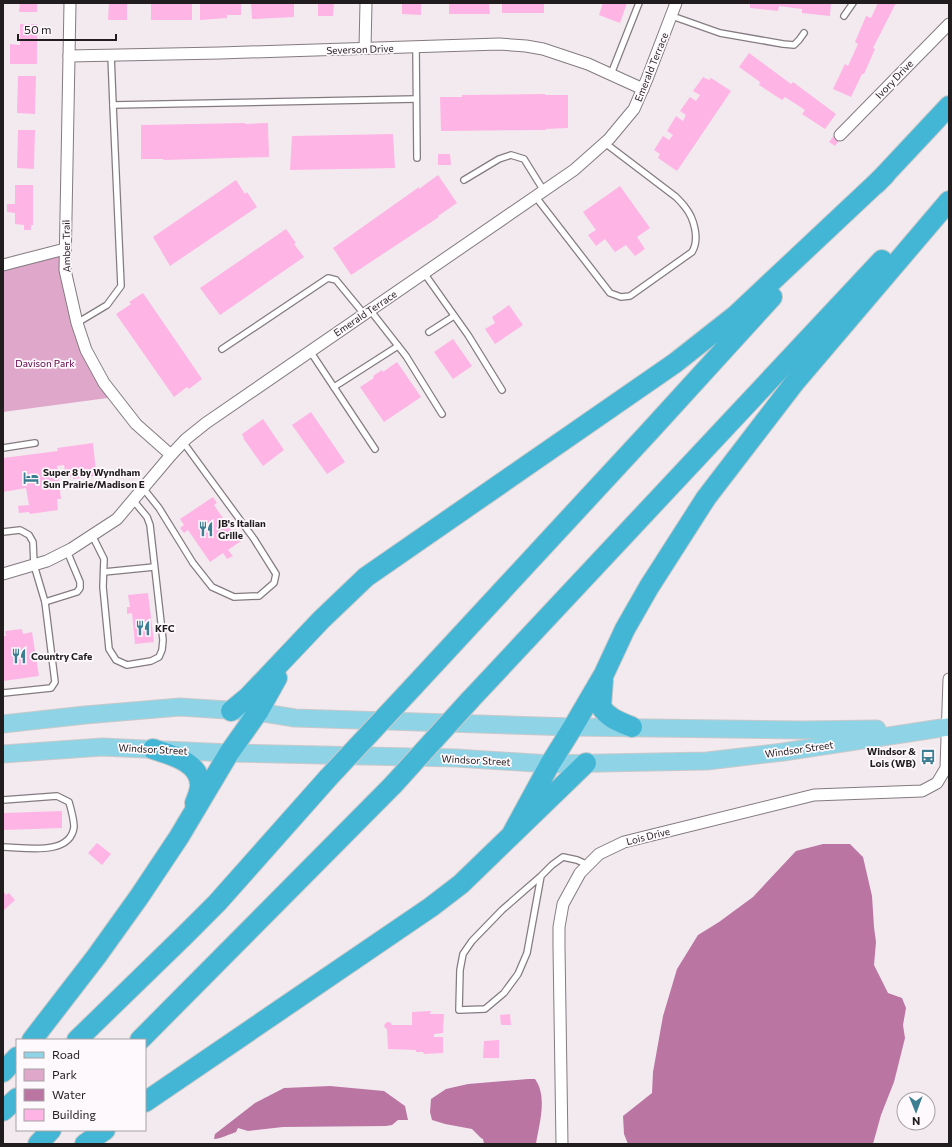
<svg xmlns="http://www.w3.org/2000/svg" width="952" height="1147" font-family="Commissioner,sans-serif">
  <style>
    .green { fill: #dfa8cb }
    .water { fill: #ba75a3 }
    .building { fill: #feb4e5 }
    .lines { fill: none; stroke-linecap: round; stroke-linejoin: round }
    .lane-casing { stroke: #837b80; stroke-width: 8 }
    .street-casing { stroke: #837b80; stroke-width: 13 }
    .primary-casing { stroke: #cac9c9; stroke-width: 19 }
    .highway-casing { stroke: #cac9c9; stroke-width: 22 }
    .lane { stroke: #fff; stroke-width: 5.5 }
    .street { stroke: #fff; stroke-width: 11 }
    .primary { stroke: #8ed3e6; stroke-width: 17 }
    .highway { stroke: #43b5d5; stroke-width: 20 }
    .highway-bridge-casing { stroke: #cac9c9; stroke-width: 22; stroke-linecap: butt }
    .highway-bridge { stroke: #43b5d5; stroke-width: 20 }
    .labels { text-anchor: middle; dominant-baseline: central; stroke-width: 3.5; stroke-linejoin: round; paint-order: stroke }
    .street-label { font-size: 10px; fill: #211d1f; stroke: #fef9fc }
    .park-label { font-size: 10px; fill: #5a0146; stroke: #fef9fc }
    .poi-label { font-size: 10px; font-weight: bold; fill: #211d1f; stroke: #fef9fc; text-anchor: start }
  </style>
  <rect width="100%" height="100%" fill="#f3eaf0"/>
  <path class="green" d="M65,249L77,323L115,397L3,412V265Z"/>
  <g class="water">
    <path d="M823,844H850L863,857L872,896L874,927L876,942L874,965L888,993L902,998L906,1008L903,1025L905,1038L894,1082L881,1115L873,1144H628L624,1134L623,1116L652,1093L653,1072L663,1016L677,969L698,935L719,922L753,897L796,851Z"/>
    <path d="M528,1079H535C548,1097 539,1124 536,1144H484L483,1139L481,1138L472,1129L445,1124L432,1120L430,1112L431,1099L446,1089L468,1084Z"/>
    <path d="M330,1086L384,1091L405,1106L408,1120H398L392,1125L386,1126L283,1127L248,1131L238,1128L236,1132C230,1134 220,1139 214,1139L215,1134L255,1103L284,1088Z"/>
  </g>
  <g class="building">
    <path d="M20,3H37V12H19Z"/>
    <path d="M109,3H127V20H108Z"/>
    <rect x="151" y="3" width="41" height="17"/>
    <path d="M200,3H241V15H227V18L200,20Z"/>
    <path d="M251,3H294V17L252,19Z"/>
    <path d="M318,3H334L333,16H318Z"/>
    <path d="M402,3H421V15L402,14Z"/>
    <path d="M449,3H489L490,14H449Z"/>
    <rect x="502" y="3" width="42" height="10"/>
    <path d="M603,3H627L620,23L599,15Z"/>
    <path d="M750,3H831L830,16L802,13V9L779,6L778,11L750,8Z"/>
    <path d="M878,3H896L873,48L875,49L864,74H862L851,97L833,89L845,64L848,66L858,44L855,42L866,16L871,18Z"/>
    <path d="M20,24H37V64H10V44L20,45Z"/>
    <path d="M749,53L791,84L793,82L836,114L825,129L802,114L805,110L785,97L782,100L759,85L760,82L739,67Z"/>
    <path d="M18,76H36L35,114L17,113Z"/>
    <path d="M703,77L709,80L711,78L731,91L677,171L658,158L660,154L654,150L663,136L669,140L673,135L667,131L676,116L683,121L686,115L680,111L690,97L696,101L700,95L693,91Z"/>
    <path d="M545,94V95H568V128L546,129V130L441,131L440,97H462V95Z"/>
    <path d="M245,123V124L268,123L269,157L164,160L163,159H141V125Z"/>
    <path d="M18,130H35L34,169L17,168Z"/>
    <path d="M393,134L395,168L290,170L292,136Z"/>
    <path d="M834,135L840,139L835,146L829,142Z"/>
    <path d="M438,154H450L451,165H438Z"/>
    <path d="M438,175L457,203L438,216L439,217L351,275L333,248L419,187V189Z"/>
    <path d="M236,180L245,194L247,192L257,207L170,266L153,237Z"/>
    <path d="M15,185H33V225H31V230H24V225L15,224V213L7,212V204H15Z"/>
    <path d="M620,186L650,228L637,237L645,249L635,256L626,245L615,252L605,239L596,246L588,235L596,230L583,212Z"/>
    <path d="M286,229L296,243L294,244L304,257L220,315L200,288Z"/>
    <path d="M143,293L202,379L189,389L187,387L174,397L116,314L131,304L129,302Z"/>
    <path d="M509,305L523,325L495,344L485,329L495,323L492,317Z"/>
    <path d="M453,339L472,366L453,379L434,352Z"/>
    <path d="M397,362L421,397L384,422L360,387L374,378L373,376L382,370L383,372Z"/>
    <path d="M311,412L345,462L327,474L292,425Z"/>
    <path d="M263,419L284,450L263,466L243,438H244L242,434Z"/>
    <path d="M93,443L96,472H95V476L73,479V476L66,477L64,465L57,466L61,499H57L58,510L30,514L29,512L19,513L18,506L29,505L26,488L3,492V458L58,451L57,448Z"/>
    <path d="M213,497L217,503L214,505L233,533L235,532L241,541L228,550L233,556L227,559L223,553L210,562L188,530L184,533L180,528L184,525L180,519Z"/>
    <path d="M148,593L154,642L135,644L132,613L127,614V607H130L128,595Z"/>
    <path d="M22,629L23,634L32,632L39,676L3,681V636H6L5,631Z"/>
    <path d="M62,811V828L3,830V813Z"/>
    <path d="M97,843L111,854L102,865L88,853Z"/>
    <path d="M3,891L6,895L9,893L15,900L3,911Z"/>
    <path d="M431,1011L430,1014H444L443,1033L434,1034V1037H443V1053L424,1054L423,1052H416V1050L388,1049L387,1029L385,1028L384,1025L387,1022H390L392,1025H412V1012Z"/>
    <path d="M510,1014L511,1025H501L500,1015Z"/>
    <path d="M499,1040V1058H483L484,1041Z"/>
  </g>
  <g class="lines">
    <defs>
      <g id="lane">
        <path d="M672,16L720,33L783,44L794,45L799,40L804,33"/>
        <path d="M844,16L853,3"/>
        <path d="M416,47L417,158"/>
        <path d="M111,55L113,105L416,99"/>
        <path d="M611,74L639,3"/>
        <path d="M464,180L499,159L511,155L524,159L544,191"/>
        <path d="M535,196L610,293L621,297L630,296L692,252C700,239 694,218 685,207C682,203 679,200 676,197L605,143"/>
        <path d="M424,273L468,335L502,390"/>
        <path d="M370,310L406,356L442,414"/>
        <path d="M77,323L107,305L121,286L113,105"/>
        <path d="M429,332L454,316"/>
        <path d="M222,349L328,278L336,280L364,314"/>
        <path d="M310,351L375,449"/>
        <path d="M334,387L398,346"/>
        <path d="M3,448L35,443"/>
        <path d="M143,488L159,508L193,563L212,587L234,597L259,596L274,583L276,574L254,539L183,442"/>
        <path d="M3,532L20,530L29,535L33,542L34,565L45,602L55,682L51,688L3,693"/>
        <path d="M92,535L104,559L103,587L109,649L116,660L127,665L151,661L159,657L162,650L163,640L150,525L147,517L133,500"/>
        <path d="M104,572L154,567"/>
        <path d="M45,602L77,592L80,588V582L67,551"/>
        <path d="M3,800L57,796L69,802C71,809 74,820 74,827C70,857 23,847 3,847"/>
        <path d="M541,876L502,910L472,941L463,954L460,970L459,1010L485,1009L504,993L518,974L527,953L541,876L552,865L563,857L577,860L588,865"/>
      </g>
      <g id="street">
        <path d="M70,3L65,270L77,323L86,350L104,383L136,424L171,455"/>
        <path d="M365,48L366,3"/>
        <path d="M69,56L220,53L499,44L526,46L543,49L588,64L643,89"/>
        <path d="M840,135L949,24"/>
        <path d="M3,265L65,249"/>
        <path d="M3,574L47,561L71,549L117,519L171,455L186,439L206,423L574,170L609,139L634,109L647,79L676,3"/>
        <path d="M562,1144L559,947V927L563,904L580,873L599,854L624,842L814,795L922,791L937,783L946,768L949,679"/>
      </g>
      <g id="primary">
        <path d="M3,724L85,715L180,707L258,712L295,718L573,727L801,730L877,729"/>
        <path d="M3,754L102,747L229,753L456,758L550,764L707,761L783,752L948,727"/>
      </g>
      <g id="highway">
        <path d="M876,184L949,106"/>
        <path d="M603,680L601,707C608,718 620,722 632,727"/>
        <path d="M413,687L649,432L772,297"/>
        <path d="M470,700L882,260"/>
        <path d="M231,711L248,697L321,620L366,577L675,363L736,315L885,175"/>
        <path d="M153,749C171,755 200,762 200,785C200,791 197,798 195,803"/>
        <path d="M513,832L550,764L573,727L604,674L625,629L649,587L706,498L795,382L949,201"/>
        <path d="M32,1040L96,957L139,897L179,837L229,753L258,712L277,678"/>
        <path d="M77,1040L185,935L217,903L328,778"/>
        <path d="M140,1040L393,785"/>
        <path d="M3,1072L17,1057"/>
        <path d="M145,1102L431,907L461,884L586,763"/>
        <path d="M3,1111L17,1098"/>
        <path d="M38,1144L51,1130"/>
        <path d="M85,1144L105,1130"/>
      </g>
    </defs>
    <use href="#lane" class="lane-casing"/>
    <use href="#street" class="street-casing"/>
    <use href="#primary" class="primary-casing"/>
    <use href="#highway" class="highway-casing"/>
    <use href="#lane" class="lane"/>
    <use href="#street" class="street"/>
    <use href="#primary" class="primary"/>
    <use href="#highway" class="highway"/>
    <defs>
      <g id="highway-bridge">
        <path d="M328,778L413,687"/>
        <path d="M393,785L470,700"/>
      </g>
    </defs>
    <use href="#highway-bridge" class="highway-bridge-casing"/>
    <use href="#highway-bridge" class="highway-bridge"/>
  </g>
  <defs>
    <symbol id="hotel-bare" viewBox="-9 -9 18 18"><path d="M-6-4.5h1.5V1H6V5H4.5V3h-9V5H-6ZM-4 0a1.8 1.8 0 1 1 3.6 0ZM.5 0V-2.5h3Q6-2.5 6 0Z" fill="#3e7e92" stroke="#fef9fc" stroke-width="2.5" paint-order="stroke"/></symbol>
    <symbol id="restaurant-bare" viewBox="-9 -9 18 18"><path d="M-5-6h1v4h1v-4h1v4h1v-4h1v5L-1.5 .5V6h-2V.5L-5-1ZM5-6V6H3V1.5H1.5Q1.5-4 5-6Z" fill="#3e7e92" stroke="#fef9fc" stroke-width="2.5" paint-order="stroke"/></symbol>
    <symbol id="bus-bare" viewBox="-9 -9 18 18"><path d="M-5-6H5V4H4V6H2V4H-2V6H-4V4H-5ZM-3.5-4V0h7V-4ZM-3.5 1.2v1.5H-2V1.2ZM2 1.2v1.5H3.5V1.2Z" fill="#3e7e92" stroke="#fef9fc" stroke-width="2.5" paint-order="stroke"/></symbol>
  </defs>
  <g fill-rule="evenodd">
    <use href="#hotel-bare" x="20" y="467" width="22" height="22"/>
    <use href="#restaurant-bare" x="195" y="518" width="22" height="22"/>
    <use href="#restaurant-bare" x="132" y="617" width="22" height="22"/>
    <use href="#restaurant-bare" x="8" y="645" width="22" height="22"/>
    <use href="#bus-bare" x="917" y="746" width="22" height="22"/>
  </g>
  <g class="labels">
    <g class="street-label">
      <text transform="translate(360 49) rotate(-2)">Severson Drive</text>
      <text transform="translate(651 67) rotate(-68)">Emerald Terrace</text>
      <text transform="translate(894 79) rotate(-46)">Ivory Drive</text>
      <text transform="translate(66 246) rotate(-91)">Amber Trail</text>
      <text transform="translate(365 313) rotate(-34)">Emerald Terrace</text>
      <text transform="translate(153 749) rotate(3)">Windsor Street</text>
      <text transform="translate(799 749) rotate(-8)">Windsor Street</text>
      <text transform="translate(476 760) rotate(3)">Windsor Street</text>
      <text transform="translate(648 836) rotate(-14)">Lois Drive</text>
    </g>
    <g class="park-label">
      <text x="45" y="363">Davison Park</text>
    </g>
    <g class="poi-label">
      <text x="43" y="472">Super 8 by Wyndham<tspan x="43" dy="12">Sun Prairie/Madison E</tspan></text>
      <text x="218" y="523">JB's Italian<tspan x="218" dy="12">Grille</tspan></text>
      <text x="155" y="628">KFC</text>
      <text x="31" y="656">Country Cafe</text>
      <text x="916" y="751" text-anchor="end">Windsor &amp;<tspan x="916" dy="12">Lois (WB)</tspan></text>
    </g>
  </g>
  <rect width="952" height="1147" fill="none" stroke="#211d1f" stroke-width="8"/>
  <rect x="16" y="1039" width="130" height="92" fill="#fef9fc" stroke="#a6a1a4"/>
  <rect x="24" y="1052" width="20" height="6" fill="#8ed3e6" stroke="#a6a1a4"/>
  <text x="52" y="1059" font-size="12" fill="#211d1f">Road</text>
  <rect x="24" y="1069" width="20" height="12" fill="#dfa8cb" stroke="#a6a1a4"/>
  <text x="52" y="1079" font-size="12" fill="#211d1f">Park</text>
  <rect x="24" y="1089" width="20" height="12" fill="#ba75a3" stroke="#a6a1a4"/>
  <text x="52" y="1099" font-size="12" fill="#211d1f">Water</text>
  <rect x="24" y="1109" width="20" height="12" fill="#feb4e5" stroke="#a6a1a4"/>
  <text x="52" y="1119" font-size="12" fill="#211d1f">Building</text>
  <g transform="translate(916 1111) rotate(179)"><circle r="19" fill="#fef9fc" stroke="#a6a1a4"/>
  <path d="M0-3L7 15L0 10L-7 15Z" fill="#3e7e92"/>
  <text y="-6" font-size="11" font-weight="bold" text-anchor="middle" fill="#211d1f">N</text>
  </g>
  <path d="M18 34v6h98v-6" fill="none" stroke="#211d1f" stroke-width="2"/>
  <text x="24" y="34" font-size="12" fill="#211d1f" stroke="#fef9fc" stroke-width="3" paint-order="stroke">50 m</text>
</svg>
